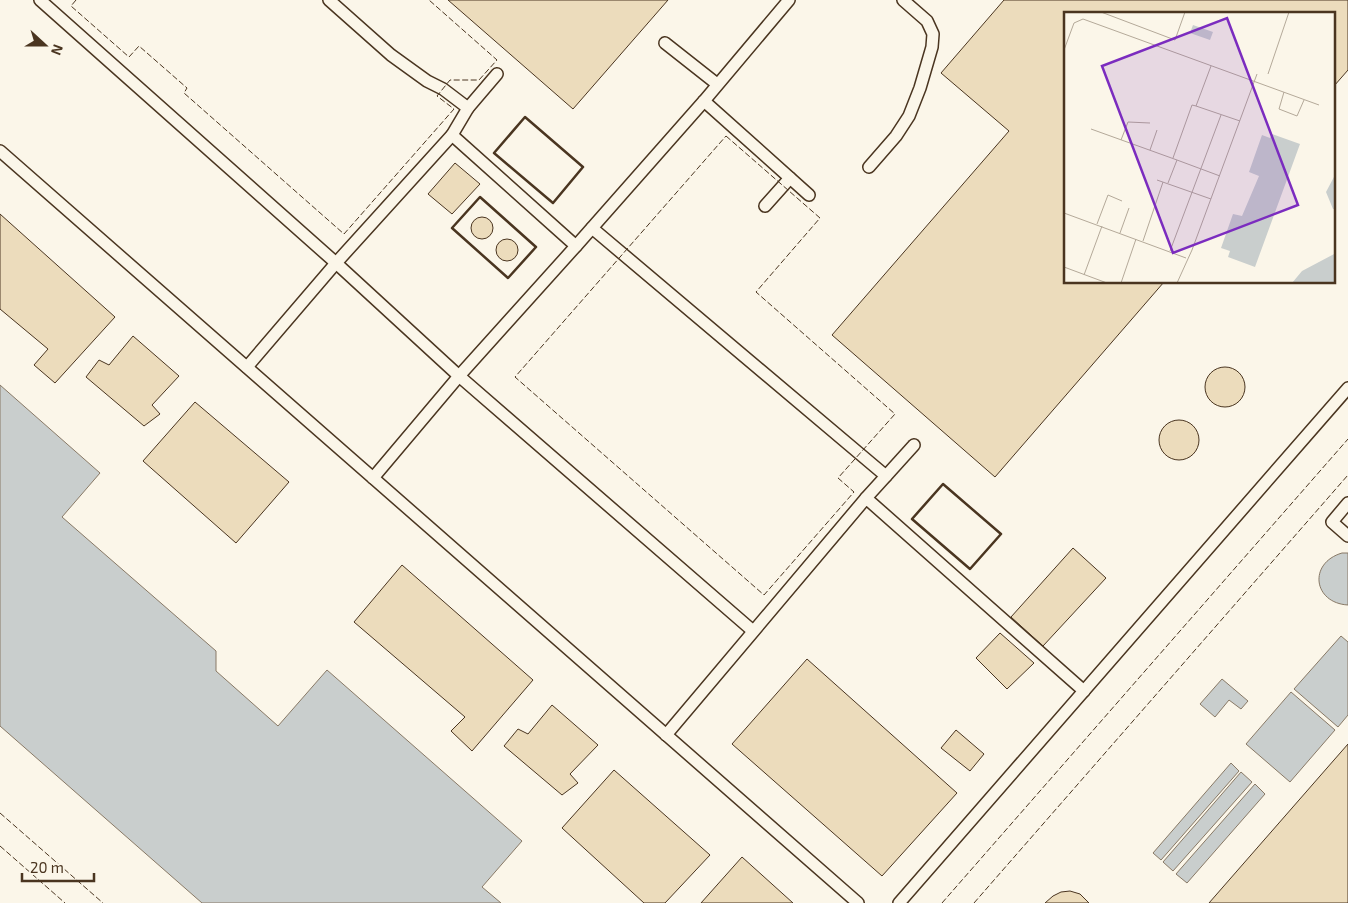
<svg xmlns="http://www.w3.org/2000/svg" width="1348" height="903" font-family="'Exo 2',sans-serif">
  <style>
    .water { fill: #c9cecd; stroke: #887966 }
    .building { fill: #ecdcbc; stroke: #4a3520 }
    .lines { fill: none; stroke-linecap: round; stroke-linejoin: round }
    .lane-casing { stroke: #4a3520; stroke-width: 14 }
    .lane { stroke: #fbf6e9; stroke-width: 11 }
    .fence { stroke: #4a3520; stroke-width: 1; stroke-dasharray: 6 2.5; stroke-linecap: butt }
    .wall { stroke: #4a3520; stroke-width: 2.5 }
    .inset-road { fill: none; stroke: #b4a999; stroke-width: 1 }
    .view { fill: #7b2cbf; fill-opacity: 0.15; stroke: #7b2cbf; stroke-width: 2.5 }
    .inset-edge { fill: none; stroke: #4a3520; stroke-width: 2.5 }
  </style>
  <rect width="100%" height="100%" fill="#fbf6e9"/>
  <g class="water">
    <path d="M0,385L100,473L62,517L216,651V671L278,726L327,670L522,841L482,887L501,903H202L0,726Z"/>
    <path d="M1342,553H1348V605C1313,603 1308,563 1342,553Z"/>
    <path d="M1341,636L1348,642V715L1338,727L1294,689Z"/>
    <path d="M1222,679L1248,701L1241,709L1229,700L1215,717L1200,704Z"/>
    <path d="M1291,692L1335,730L1290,782L1246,744Z"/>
    <path d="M1231,763L1239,771L1161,860L1153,853Z"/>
    <path d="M1241,772L1252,782L1173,871L1163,862Z"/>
    <path d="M1255,784L1265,794L1187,883L1176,874Z"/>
  </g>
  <g class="building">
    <path d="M448,0H668L573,109Z"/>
    <path d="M1004,0H1348V70L1334,86V14H1066V282H1164L995,477L832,335L1009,131L941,73Z"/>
    <path d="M455,163L480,184L452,214L428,194Z"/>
    <path d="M0,214L115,317L55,383L34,365L48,349L0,309Z"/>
    <circle cx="482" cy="228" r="11"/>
    <circle cx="507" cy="250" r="11"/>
    <path d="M133,336L179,376L152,405L160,414L144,426L86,377L99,360L109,365Z"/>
    <circle cx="1225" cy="387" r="20"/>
    <path d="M195,402L289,482L236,543L143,461Z"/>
    <circle cx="1179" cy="440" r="20"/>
    <path d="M1073,548L1106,578L1043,646L1011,617Z"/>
    <path d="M402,565L533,680L472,751L451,731L465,717L354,622Z"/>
    <path d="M1000,633L1034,663L1007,689L976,658Z"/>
    <path d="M807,659L957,793L882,876L732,744Z"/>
    <path d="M552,705L598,745L570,774L578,783L562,795L504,746L518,729L528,734Z"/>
    <path d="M956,730L984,754L970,771L941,748Z"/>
    <path d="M1348,744V903H1209Z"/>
    <path d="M614,770L710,855L665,903H644L562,828Z"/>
    <path d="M742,857L793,903H701Z"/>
    <path d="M1070,891L1080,894L1089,903H1045L1053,896L1061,892Z"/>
  </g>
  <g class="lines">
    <defs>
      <g id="lane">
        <path d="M40,0L336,263L459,376L753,631"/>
        <path d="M329,0L391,55L427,81L443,89L468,108"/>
        <path d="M665,43L717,84"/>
        <path d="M704,101L809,195"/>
        <path d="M0,151L858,903"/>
        <path d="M869,167L896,136L909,116L920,88L932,47L933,34L927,21L903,0"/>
        <path d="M765,206L790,178"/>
        <path d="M592,228L886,476L866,498"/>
        <path d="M576,246L704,101L789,0"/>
        <path d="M247,367L336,263L452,135L468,108L497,74"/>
        <path d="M886,476L914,445"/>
        <path d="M373,478L459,376L576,246L452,135"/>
        <path d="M1348,503L1332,522L1348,536"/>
        <path d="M666,735L866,498L1084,691"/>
        <path d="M899,903L1348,388"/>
      </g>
    </defs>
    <use href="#lane" class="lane-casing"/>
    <use href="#lane" class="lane"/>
    <g class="fence">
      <path d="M76,0L71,6L129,57L139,46L187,88L184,93L344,234L454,109L437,96L450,80H479L497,60L429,0"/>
      <path d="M726,136L820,218L756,292L895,414L838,478L854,492L764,595L515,377Z"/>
      <path d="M0,813L103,903"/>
      <path d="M0,846L65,903"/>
      <path d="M942,903L1348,439"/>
      <path d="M974,903L1348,475"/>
    </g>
    <g class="wall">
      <path d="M525,117L583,167L553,203L494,153Z"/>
      <path d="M480,197L536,247L508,278L452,228Z"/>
      <path d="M943,484L1001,534L970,569L912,519Z"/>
    </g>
  </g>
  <g transform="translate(1064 12)">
    <rect width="271" height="271" fill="#fbf6e9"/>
    <path d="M129,13L149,20L146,28L126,21ZM208,122L236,132L191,255L164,245L166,239L157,236L169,202L178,204L195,164L185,160L198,123L206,126ZM271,163V197H269L262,180ZM272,241L271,271H228L238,259Z" fill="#c9cecd"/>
    <path class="inset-road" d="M37,0L111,28L121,0M0,38L10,11L19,7L255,93M147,54L132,94L176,109M204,62L225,0M220,80L215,97L233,104L240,88M27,117L113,148M57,128L64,110L86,111M86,138L93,118M109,146L128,93L132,94M93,168L147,187M104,171L113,148L156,164M0,201L122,246M33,212L44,183L58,189M56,221L65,196M79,229L99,170M106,239L157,103M0,255L43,271M20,263L38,214M57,271L72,227M113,271L128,238L193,62"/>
    <path class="view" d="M163,6L234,193L109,241L38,54Z"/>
    <rect width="271" height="271" class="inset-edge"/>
  </g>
  <g transform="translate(45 45) rotate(111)" stroke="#fbf6e9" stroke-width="4" paint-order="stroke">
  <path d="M0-4L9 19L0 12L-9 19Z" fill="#4a3520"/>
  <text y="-8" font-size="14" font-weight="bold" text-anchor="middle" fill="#4a3520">N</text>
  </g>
  <path d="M22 873v8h72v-8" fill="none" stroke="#4a3520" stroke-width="2.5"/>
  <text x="30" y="873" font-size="15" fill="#4a3520" stroke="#fbf6e9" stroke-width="4" paint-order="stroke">20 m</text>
</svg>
